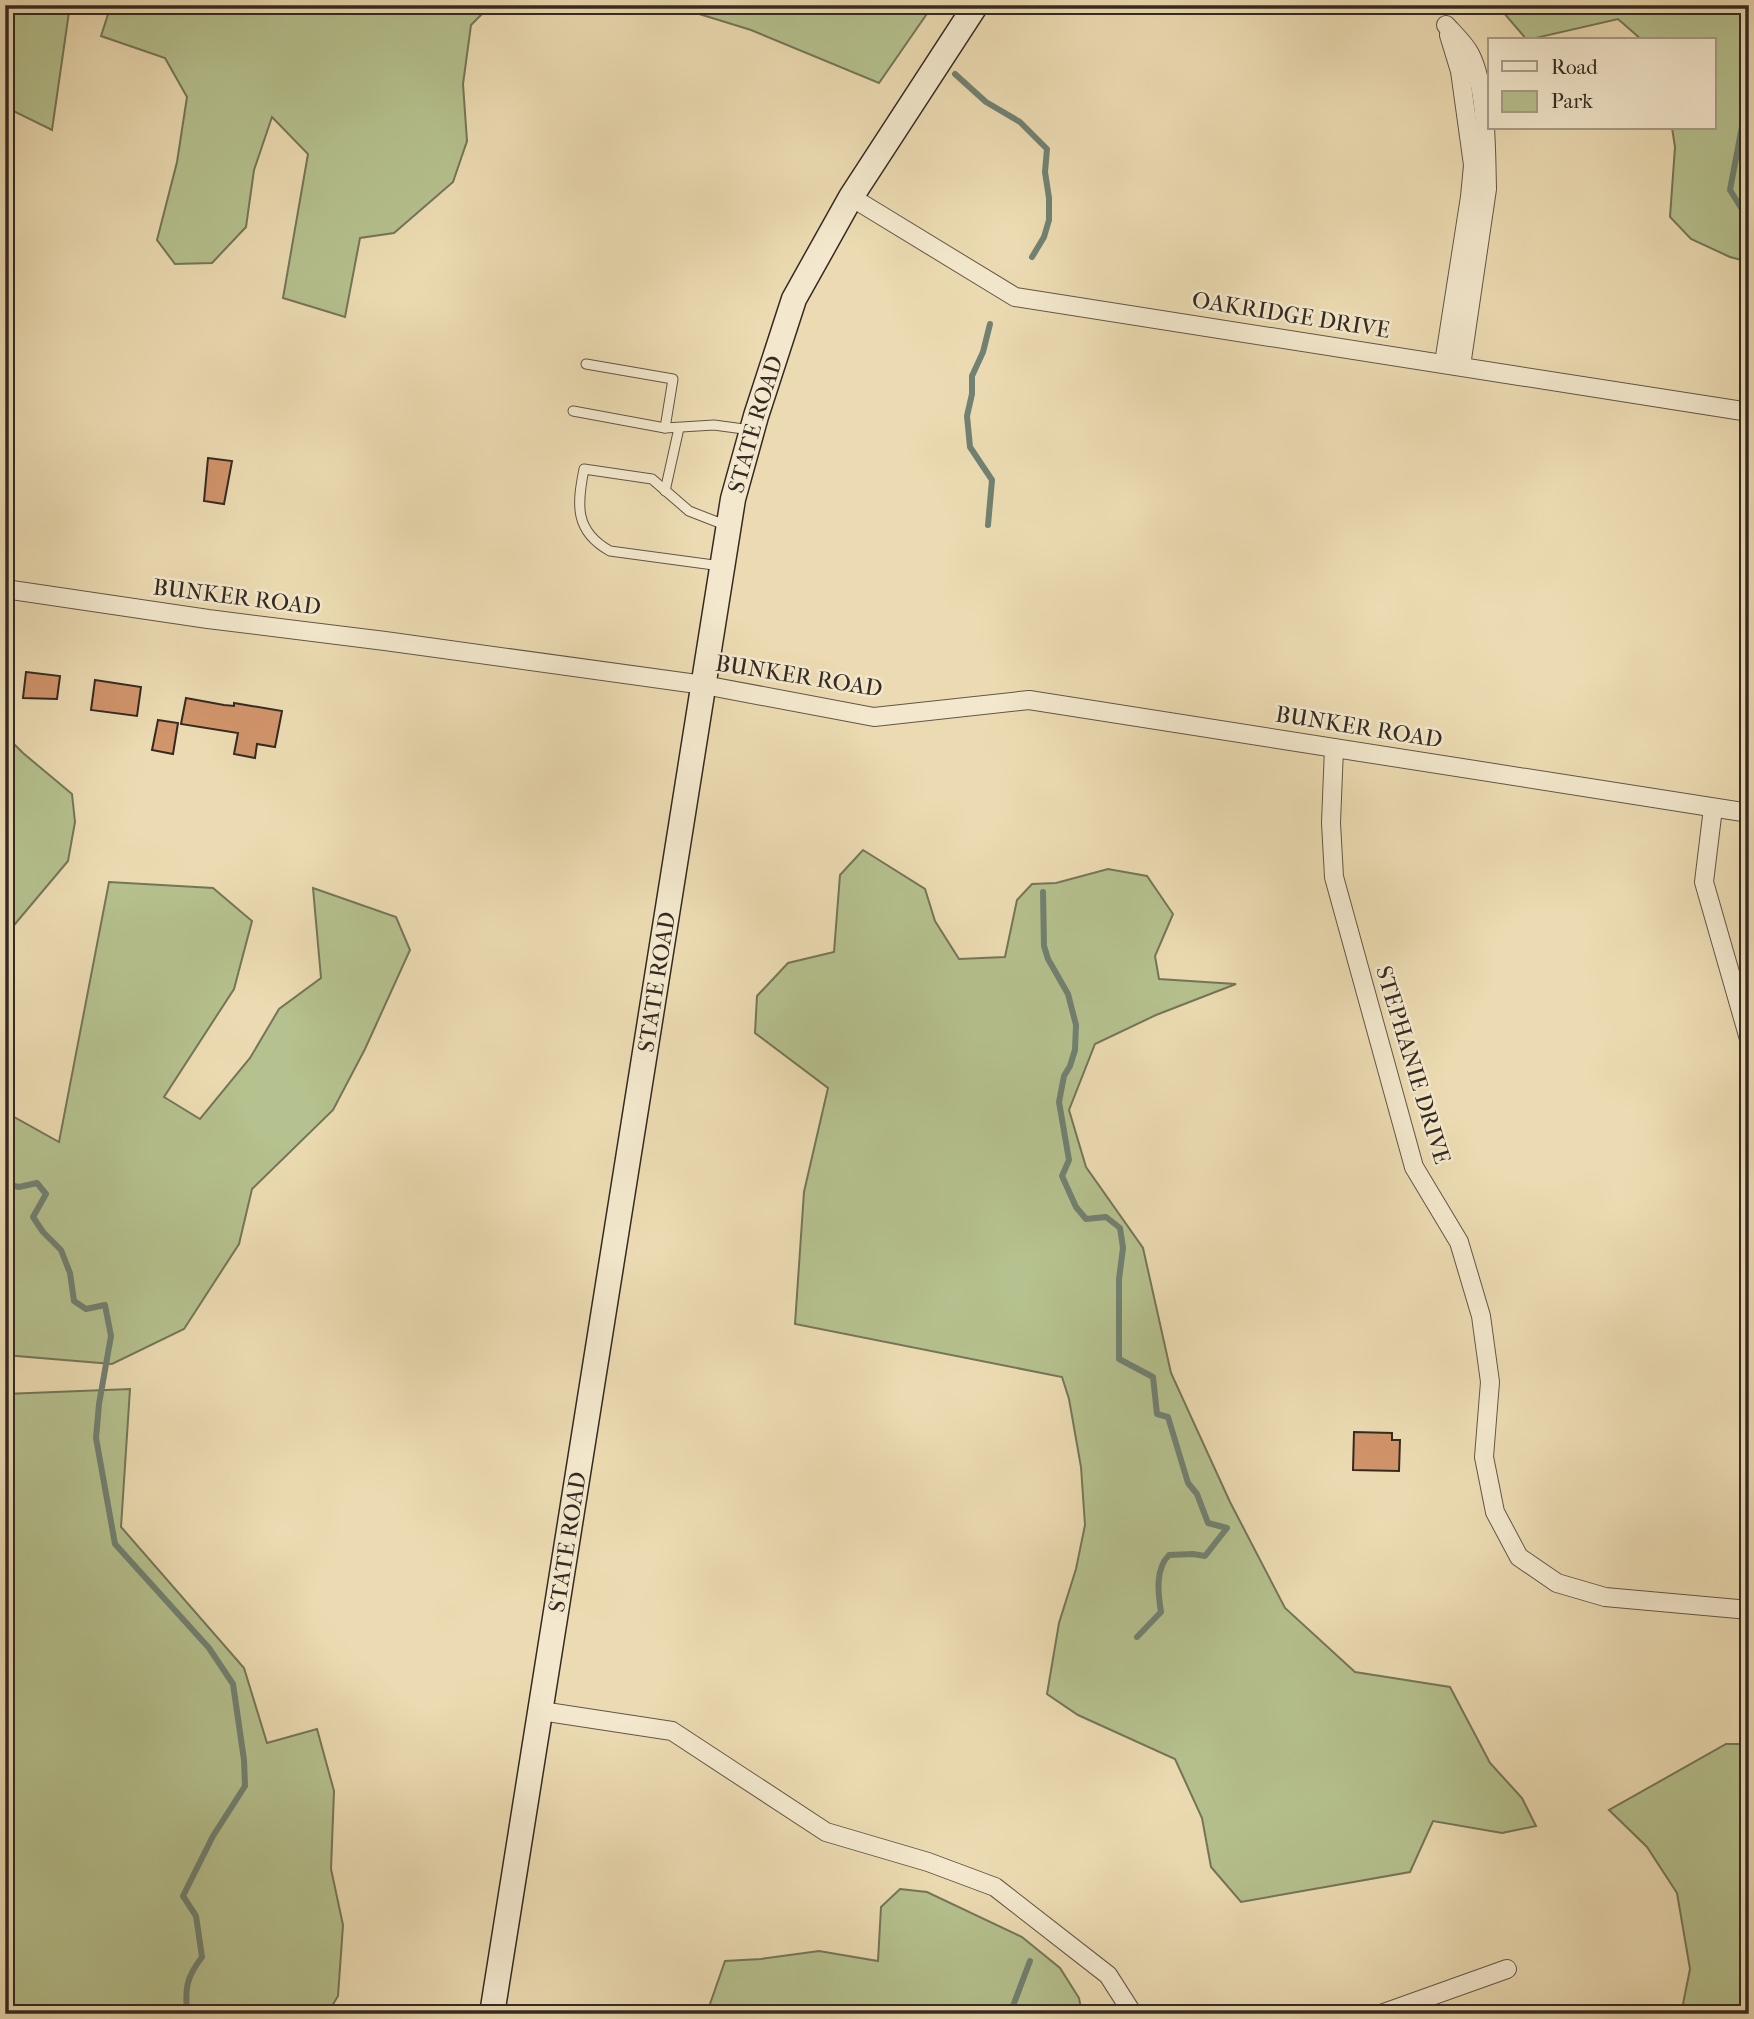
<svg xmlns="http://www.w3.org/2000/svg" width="1754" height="2019" font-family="'IM FELL French Canon',serif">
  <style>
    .green { fill: #b5c18e; stroke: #747658; stroke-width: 2 }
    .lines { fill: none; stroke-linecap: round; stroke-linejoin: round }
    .stream { stroke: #718172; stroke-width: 6 }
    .building { fill: #d1946b; stroke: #342a22; stroke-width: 2 }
    .service-casing { stroke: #625646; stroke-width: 11 }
    .minor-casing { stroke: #625646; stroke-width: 20 }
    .secondary-casing { stroke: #342a22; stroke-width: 27 }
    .service { stroke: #f3e8cd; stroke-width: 9 }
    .minor { stroke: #f3e8cd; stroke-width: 18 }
    .secondary { stroke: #f3e8cd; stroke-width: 24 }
    .labels { text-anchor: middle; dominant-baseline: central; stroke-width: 5; stroke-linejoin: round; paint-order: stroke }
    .street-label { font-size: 23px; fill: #342a22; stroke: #f3e8cd }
  </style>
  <rect width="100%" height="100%" fill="#ecdbb2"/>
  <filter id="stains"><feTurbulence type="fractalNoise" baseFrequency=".00286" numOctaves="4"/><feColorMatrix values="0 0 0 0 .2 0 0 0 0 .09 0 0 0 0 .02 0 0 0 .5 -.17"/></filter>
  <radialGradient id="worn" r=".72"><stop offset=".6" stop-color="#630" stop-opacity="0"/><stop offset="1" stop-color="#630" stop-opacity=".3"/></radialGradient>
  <g class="green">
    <path d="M5,5H70L52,130L5,107Z"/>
    <path d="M111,5H491L471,25L463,84L467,141L453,182L394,233L360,238L345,317L283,298L308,154L272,117L254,170L246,227L212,263L175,264L157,240L177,162L187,97L165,58L101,36Z"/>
    <path d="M670,5H933L879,83L751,30Z"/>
    <path d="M1497,5H1749V262L1730,257L1691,239L1670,217L1675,147L1672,128H1714V40H1642L1618,19L1527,40Z"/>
    <path d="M5,735L23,753L72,794L75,822L68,861L5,936Z"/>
    <path d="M863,850L925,889L935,921L959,959L1005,957L1017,900L1032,884L1056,883L1108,869L1147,876L1173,914L1155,956L1159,979L1236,984L1156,1015L1095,1044L1069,1110L1086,1167L1143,1248L1171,1373L1230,1502L1285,1608L1355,1672L1450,1687L1490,1763L1522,1798L1536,1826L1502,1833L1433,1821L1410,1872L1241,1902L1211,1867L1202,1818L1175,1759L1078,1715L1047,1694L1059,1623L1076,1569L1085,1525L1081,1467L1069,1399L1062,1377L795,1324L804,1192L828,1088L755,1033L757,996L788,963L834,952L840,875Z"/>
    <path d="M109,882L213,888L252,921L234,989L164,1097L200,1119L250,1058L279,1009L321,978L313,888L396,917L410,950L365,1049L333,1110L252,1189L239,1244L184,1329L112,1364L5,1355V1112L59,1142Z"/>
    <path d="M130,1389L121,1527L244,1668L267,1743L317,1729L334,1791L331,1869L343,1925L338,1996L327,2014H5V1394Z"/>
    <path d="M1726,1744H1749V2014H1681L1690,1969L1677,1893L1647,1847L1609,1810Z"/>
    <path d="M900,1889L927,1892L1022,1937L1060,1968L1079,1998L1082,2014H714L710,2004L725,1961L761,1959L819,1951L878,1961L881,1907Z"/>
  </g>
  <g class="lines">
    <g class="stream">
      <path d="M955,74L986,102L1020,122L1047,149L1045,172L1049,198V220L1044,237L1032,257"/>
      <path d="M1749,89L1730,190L1745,214L1749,216"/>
      <path d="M988,525L992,480L970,447L967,416L972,394V376L983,352L990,324"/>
      <path d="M1043,892L1044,946L1048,959L1068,994L1076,1025L1075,1050L1070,1066L1064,1076L1059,1102L1069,1160L1062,1176L1076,1207L1086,1219L1106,1217L1120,1228L1123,1248L1119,1279V1359L1153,1377L1157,1414L1168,1417L1188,1483L1197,1494L1208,1523L1227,1528L1205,1556L1193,1554L1169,1555C1155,1569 1158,1593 1161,1612L1137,1637"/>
      <path d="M5,1184L19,1187L37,1183L46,1194L33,1217L43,1232L61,1250L70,1273L74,1301L86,1309L105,1305L111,1336L99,1404L96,1438L115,1544L209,1648L233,1684L244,1760L245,1786L213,1836L183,1896L196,1916L202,1957C186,1978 185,1988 187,2014"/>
      <path d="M1010,2014L1030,1961"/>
    </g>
  </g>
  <g class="building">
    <path d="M208,458L232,461L224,504L204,501Z"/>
    <path d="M26,672L60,676L57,699L23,698Z"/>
    <path d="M95,680L141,687L137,716L91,710Z"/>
    <path d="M186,698L224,705L234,706V703L282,711L275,747L257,744L255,758L234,754L238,733L181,724Z"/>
    <path d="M158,720L178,723L173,754L152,750Z"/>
    <path d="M1354,1432L1392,1433V1440H1400L1399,1471L1353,1470Z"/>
  </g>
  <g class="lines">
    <defs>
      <g id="service">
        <path d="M586,364L673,379L665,428"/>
        <path d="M573,411L665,428L714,425L751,430"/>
        <path d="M665,491L679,428"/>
        <path d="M721,566L610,551C574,531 577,504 584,469L652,479L689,511L725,525"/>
      </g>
      <g id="minor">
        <path d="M1446,25C1454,34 1465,44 1470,54C1487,86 1486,153 1487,189L1461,366"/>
        <path d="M851,197L1015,297L1749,412"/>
        <path d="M1444,363L1470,197L1473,165L1460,71L1449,35"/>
        <path d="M5,589L208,619L385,641L704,685L874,717L1029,700L1749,813"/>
        <path d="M1334,748L1331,823L1334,877L1414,1167L1459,1242L1481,1316L1490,1382L1484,1457L1495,1512L1519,1557L1557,1583L1605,1597L1749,1610"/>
        <path d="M1713,808L1704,882L1749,1039"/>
        <path d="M541,1711L672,1731L826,1832L928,1862L995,1887L1108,1975L1133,2014"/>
        <path d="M1381,2014L1507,1969"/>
      </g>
      <g id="secondary">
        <path id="s1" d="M492,2014L733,499L756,416L794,299L851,197L976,5"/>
      </g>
    </defs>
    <use href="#service" class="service-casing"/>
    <use href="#minor" class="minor-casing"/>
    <use href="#secondary" class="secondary-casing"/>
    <use href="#service" class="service"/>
    <use href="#minor" class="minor"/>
    <use href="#secondary" class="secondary"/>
  </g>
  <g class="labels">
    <g class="street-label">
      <text transform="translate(1291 315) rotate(9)">OAKRIDGE DRIVE</text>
      <text stroke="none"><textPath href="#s1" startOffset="1612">STATE ROAD</textPath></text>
      <text transform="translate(237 597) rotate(7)">BUNKER ROAD</text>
      <text transform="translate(799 676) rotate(9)">BUNKER ROAD</text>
      <text transform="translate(1359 727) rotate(9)">BUNKER ROAD</text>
      <text stroke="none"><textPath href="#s1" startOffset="1045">STATE ROAD</textPath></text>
      <text transform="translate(1413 1065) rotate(73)">STEPHANIE DRIVE</text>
      <text stroke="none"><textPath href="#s1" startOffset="478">STATE ROAD</textPath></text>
    </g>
  </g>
  <rect width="1754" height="2019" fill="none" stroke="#ecdbb2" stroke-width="28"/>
  <rect x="7" y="7" width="1740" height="2005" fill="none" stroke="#342a22" stroke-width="3.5"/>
  <rect x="14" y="14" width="1726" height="1991" fill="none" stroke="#342a22" stroke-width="2"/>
  <rect x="1488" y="38" width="228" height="91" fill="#f3e8cd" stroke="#a79c89" stroke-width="2"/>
  <rect x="1502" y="61" width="35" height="10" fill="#f3e8cd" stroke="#a79c89" stroke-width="2"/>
  <text x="1551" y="74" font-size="21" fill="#342a22">Road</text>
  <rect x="1502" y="91" width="35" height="21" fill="#b5c18e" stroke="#a79c89" stroke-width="2"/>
  <text x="1551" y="108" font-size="21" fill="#342a22">Park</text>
  <rect width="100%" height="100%" filter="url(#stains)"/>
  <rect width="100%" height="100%" fill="url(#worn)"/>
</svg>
